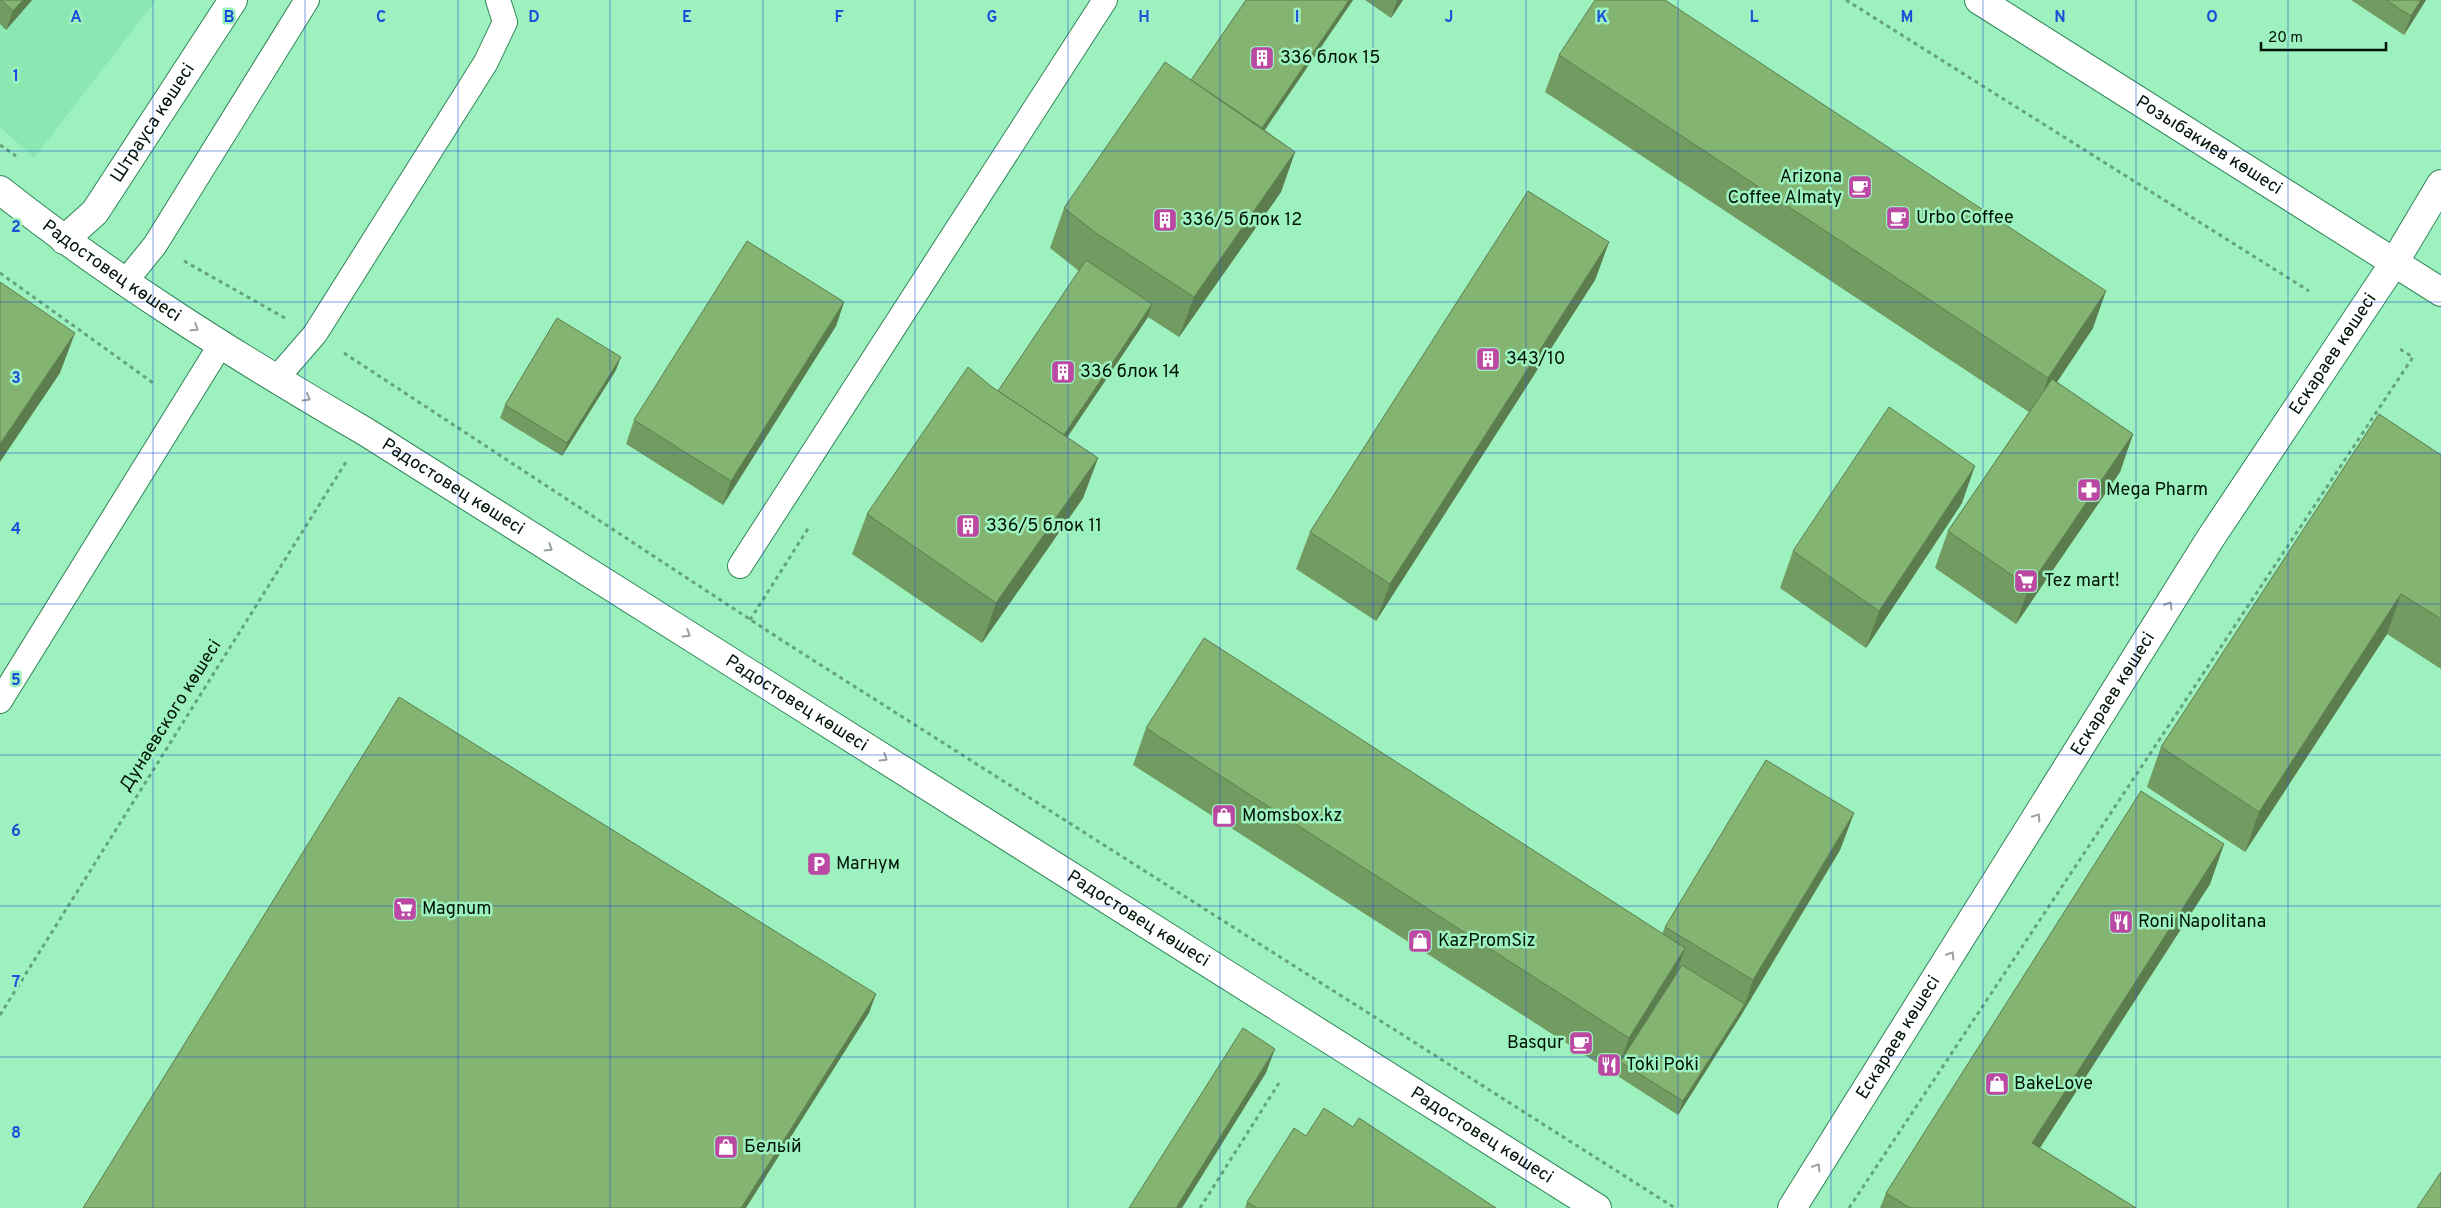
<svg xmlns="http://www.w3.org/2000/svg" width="2441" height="1208" font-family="Overpass,sans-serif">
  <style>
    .built { fill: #8be8b2 }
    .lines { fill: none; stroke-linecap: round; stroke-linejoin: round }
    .lane-casing { stroke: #308559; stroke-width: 26 }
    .street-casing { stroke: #308559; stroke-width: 30 }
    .secondary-casing { stroke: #308559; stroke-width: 30 }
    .path { stroke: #65a27e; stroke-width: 3; stroke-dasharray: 4 4; stroke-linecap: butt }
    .lane { stroke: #fff; stroke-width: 24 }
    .street { stroke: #fff; stroke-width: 28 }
    .secondary { stroke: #fff; stroke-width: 28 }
    .wall { fill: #729b61 }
    .shaded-wall { fill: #5c7e4f }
    .building { fill: #84b471; stroke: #5c7e4f }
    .oneway { stroke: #99a19c }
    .grid { fill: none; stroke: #1d4ed8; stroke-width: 1; stroke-opacity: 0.55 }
    .labels { text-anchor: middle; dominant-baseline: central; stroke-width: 5; stroke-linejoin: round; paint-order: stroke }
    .poi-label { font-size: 18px; fill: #001307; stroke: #9df1bf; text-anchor: start }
    .street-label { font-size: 18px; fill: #001307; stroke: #9df1bf }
    .grid-label { font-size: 16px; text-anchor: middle; font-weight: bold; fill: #1d4ed8; stroke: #9df1bf; stroke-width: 5; stroke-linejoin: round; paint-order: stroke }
  </style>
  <rect width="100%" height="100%" fill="#9df1bf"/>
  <path class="built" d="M0,0H156L34,158L0,127Z"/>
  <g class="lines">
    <defs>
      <g id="lane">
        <path d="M125,282L155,245L307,0"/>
        <path d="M276,379L315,334L486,62L505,22L498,0"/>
        <path d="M740,566L1105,0"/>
        <path d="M0,701L221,344"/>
      </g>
      <g id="street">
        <path id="s1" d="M0,190C115,281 239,358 366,432L1597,1208"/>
        <path id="s2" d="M64,240L95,212L233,0"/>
        <path d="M2394,263L2441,184"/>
      </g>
      <g id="secondary">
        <path id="s3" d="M1979,0L2441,292"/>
        <path id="s4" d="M1792,1208L2210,539L2394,263"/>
      </g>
    </defs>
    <use href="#lane" class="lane-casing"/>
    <use href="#street" class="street-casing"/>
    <use href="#secondary" class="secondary-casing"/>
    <g class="path">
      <path d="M1846,0L2309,291"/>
      <path d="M0,145L16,156"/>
      <path d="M184,261L285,318"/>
      <path d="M0,273L156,385"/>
      <path d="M344,353L783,641L1675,1208"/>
      <path d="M750,620L809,527"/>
      <path d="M0,1015L346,462"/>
      <path d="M1200,1208L1279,1083"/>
      <path d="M1849,1208L2413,357L2398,348"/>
    </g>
    <use href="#lane" class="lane"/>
    <use href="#street" class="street"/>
    <use href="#secondary" class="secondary"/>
  </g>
  <g class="wall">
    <path d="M0,0H32L6,30L0,24Z"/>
    <path d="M1246,0H1353L1265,130L1295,152L1281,192L1179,337L1148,317L1067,437L1098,458L1083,498L982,643L852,554L867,514L992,387L998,391L1079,271L1050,248L1064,208L1191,80Z"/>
    <path d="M1365,0H1403L1391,18Z"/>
    <path d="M2351,0H2426L2404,35Z"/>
    <path d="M1559,55L2093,328L2057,382L2133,434L2120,472L2016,624L1935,568L1948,531L2029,412L1545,92Z"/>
    <path d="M1609,242L1595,280L1376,621L1296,569L1310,532Z"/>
    <path d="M844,302L836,326L723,505L626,444L634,420Z"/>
    <path d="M616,370L562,456L500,418L505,405Z"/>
    <path d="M2441,455V669L2387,634L2245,852L2147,787L2161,747Z"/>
    <path d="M1962,503L1866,648L1780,588L1793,551Z"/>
    <path d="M1146,728L1662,934L1665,927L1854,813L1840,850L1740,1017L1678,1115L1616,1075L1133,765Z"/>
    <path d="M2224,844L2210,884L2040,1148L2136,1208H1880L1886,1193Z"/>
    <path d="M1353,1127L1496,1208H1245L1247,1202L1306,1136Z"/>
  </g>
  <g class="shaded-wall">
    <path d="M23,0H32L6,30L13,11Z"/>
    <path d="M1349,0H1353L1241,164L1246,151Z"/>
    <path d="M1397,0H1403L1391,18Z"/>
    <path d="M2421,0H2426L2404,35L2411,16Z"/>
    <path d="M1295,152L1281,192L1179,337L1194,297Z"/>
    <path d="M1609,242L1595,280L1376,621L1390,584Z"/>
    <path d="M2106,291L2093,328L2035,415L2048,378Z"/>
    <path d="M844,302L836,326L723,505L731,481Z"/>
    <path d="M1152,304L1148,317L1044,472L1048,458Z"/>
    <path d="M75,333L60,373L0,462V444Z"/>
    <path d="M621,357L616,370L562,456L567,443Z"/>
    <path d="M2133,434L2120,472L2016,624L2029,587Z"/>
    <path d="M1098,458L1083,498L982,643L996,603Z"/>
    <path d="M1975,466L1962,503L1866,648L1879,611Z"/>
    <path d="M2401,594L2387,634L2245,852L2259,812Z"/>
    <path d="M1854,813L1840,850L1740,1017L1678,1115L1683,1101L1745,1004L1753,980Z"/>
    <path d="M2224,844L2210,884L2017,1183L2032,1143Z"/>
    <path d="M1685,948L1672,985L1620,1062L1629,1038Z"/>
    <path d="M876,994L869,1013L746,1208H741Z"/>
    <path d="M1275,1049L1266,1073L1182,1208H1176Z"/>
  </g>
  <g class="building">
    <path d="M1,0H23L13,11Z"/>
    <path d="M1246,0H1349L1262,128L1191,80Z"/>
    <path d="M1595,0H1665L2106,291L2048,378L1559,55Z"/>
    <path d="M2386,0H2421L2411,16Z"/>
    <path d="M1165,62L1295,152L1194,297L1096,233L1064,208Z"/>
    <path d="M1528,191L1609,242L1390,584L1310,532Z"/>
    <path d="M747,241L844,302L731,481L634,420Z"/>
    <path d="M1086,260L1152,304L1064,435L998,391Z"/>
    <path d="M0,282L75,333L0,444Z"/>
    <path d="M557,318L621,357L567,443L505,405Z"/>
    <path d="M968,367L992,387L1098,458L996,603L867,514Z"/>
    <path d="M2052,379L2133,434L2029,587L1948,531Z"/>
    <path d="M1889,407L1975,466L1879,611L1793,551Z"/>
    <path d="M2379,414L2441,455V619L2401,594L2259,812L2161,747Z"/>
    <path d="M1204,638L1685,948L1629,1038L1146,728Z"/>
    <path d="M399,697L876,994L741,1208H83Z"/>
    <path d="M1766,760L1854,813L1753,980L1665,927Z"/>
    <path d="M2141,791L2224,844L2032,1143L2136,1208H1910L1886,1193Z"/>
    <path d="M1682,965L1745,1004L1683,1101L1620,1062Z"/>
    <path d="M1243,1028L1275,1049L1176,1208H1129Z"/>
    <path d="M1324,1108L1353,1127L1359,1118L1496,1208H1257L1247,1202L1294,1128L1306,1136Z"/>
    <path d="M2441,1172V1208H2417Z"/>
  </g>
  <defs><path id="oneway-chevron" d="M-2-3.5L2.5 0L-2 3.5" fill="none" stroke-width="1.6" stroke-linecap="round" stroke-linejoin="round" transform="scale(1.25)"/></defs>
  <g class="oneway">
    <use href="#oneway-chevron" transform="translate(195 328) rotate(33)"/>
    <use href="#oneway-chevron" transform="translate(307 398) rotate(30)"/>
    <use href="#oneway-chevron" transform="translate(549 548) rotate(32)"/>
    <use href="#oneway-chevron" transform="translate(2169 605) rotate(-58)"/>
    <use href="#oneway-chevron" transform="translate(687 634) rotate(32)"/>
    <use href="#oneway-chevron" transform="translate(884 758) rotate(32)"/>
    <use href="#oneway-chevron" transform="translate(2037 817) rotate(-58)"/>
    <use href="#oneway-chevron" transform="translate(1951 955) rotate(-58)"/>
    <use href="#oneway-chevron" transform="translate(1817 1167) rotate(-58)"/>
  </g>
  <path class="grid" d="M153,0V1208M305,0V1208M458,0V1208M610,0V1208M763,0V1208M915,0V1208M1068,0V1208M1220,0V1208M1373,0V1208M1526,0V1208M1678,0V1208M1831,0V1208M1983,0V1208M2136,0V1208M2288,0V1208M0,151H2441M0,302H2441M0,453H2441M0,604H2441M0,755H2441M0,906H2441M0,1057H2441"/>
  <defs>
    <symbol id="building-square" viewBox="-11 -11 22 22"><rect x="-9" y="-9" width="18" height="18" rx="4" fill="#bb48a2" stroke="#9df1bf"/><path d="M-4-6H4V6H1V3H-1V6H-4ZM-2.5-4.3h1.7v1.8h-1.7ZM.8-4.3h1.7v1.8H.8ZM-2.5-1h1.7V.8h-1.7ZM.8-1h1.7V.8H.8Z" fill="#fff"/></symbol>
    <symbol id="cafe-square" viewBox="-11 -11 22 22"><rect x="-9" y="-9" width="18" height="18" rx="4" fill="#bb48a2" stroke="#9df1bf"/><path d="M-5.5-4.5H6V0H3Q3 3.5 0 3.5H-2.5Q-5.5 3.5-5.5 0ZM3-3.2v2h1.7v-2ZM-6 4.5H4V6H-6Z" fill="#fff"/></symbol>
    <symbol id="pharmacy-square" viewBox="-11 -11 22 22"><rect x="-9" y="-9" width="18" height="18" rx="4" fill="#bb48a2" stroke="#9df1bf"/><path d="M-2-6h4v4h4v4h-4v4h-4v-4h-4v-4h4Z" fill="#fff"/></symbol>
    <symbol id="supermarket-square" viewBox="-11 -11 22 22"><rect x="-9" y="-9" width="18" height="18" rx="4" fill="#bb48a2" stroke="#9df1bf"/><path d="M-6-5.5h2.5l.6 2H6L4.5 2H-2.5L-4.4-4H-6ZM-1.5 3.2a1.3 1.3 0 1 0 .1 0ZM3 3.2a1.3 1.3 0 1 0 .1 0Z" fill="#fff"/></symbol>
    <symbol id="shop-square" viewBox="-11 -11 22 22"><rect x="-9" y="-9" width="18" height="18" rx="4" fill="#bb48a2" stroke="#9df1bf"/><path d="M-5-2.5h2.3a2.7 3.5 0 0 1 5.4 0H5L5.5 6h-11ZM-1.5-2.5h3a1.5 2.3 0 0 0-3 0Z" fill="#fff"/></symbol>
    <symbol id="parking-square" viewBox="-11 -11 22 22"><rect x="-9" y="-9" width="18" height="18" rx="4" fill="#bb48a2" stroke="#9df1bf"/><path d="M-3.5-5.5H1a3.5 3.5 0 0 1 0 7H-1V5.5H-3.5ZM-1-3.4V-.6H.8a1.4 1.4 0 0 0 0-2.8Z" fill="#fff"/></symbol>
    <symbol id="restaurant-square" viewBox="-11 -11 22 22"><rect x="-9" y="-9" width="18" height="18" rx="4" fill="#bb48a2" stroke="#9df1bf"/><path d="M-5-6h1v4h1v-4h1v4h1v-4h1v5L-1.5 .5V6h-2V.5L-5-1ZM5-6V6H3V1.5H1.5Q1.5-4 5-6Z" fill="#fff"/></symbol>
  </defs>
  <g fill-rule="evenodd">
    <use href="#building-square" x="1248" y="44" width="28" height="28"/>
    <use href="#cafe-square" x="1846" y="173" width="28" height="28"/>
    <use href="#cafe-square" x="1884" y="204" width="28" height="28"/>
    <use href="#building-square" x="1151" y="206" width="28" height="28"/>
    <use href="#building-square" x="1474" y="345" width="28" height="28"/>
    <use href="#building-square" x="1049" y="358" width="28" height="28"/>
    <use href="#pharmacy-square" x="2075" y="476" width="28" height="28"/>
    <use href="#building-square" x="954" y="512" width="28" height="28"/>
    <use href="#supermarket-square" x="2012" y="567" width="28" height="28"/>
    <use href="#shop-square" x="1210" y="802" width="28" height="28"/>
    <use href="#parking-square" x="805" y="850" width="28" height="28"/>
    <use href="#supermarket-square" x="391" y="895" width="28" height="28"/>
    <use href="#restaurant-square" x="2107" y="908" width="28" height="28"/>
    <use href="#shop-square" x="1406" y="927" width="28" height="28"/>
    <use href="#cafe-square" x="1567" y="1029" width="28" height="28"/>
    <use href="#restaurant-square" x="1595" y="1051" width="28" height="28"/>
    <use href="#shop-square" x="1983" y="1070" width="28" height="28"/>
    <use href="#shop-square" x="712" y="1133" width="28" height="28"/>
  </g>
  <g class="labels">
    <g class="poi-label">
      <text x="1280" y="58">336 блок 15</text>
      <text x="1842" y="177" text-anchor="end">Arizona<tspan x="1842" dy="21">Coffee Almaty</tspan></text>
      <text x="1916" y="218">Urbo Coffee</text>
      <text x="1182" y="220">336/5 блок 12</text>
      <text x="1506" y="359">343/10</text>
      <text x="1080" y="372">336 блок 14</text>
      <text x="2106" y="490">Mega Pharm</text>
      <text x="986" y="526">336/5 блок 11</text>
      <text x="2044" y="581">Tez mart!</text>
      <text x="1242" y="816">Momsbox.kz</text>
      <text x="836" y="864">Магнум</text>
      <text x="422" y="909">Magnum</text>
      <text x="2138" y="922">Roni Napolitana</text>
      <text x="1438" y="941">KazPromSiz</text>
      <text x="1564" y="1043" text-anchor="end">Basqur</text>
      <text x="1626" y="1065">Toki Poki</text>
      <text x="2014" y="1084">BakeLove</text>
      <text x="744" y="1147">Белый</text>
    </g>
    <g class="street-label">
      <text stroke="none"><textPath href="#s2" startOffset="148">Штрауса көшесі</textPath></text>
      <text stroke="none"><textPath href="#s3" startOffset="272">Розыбакиев көшесі</textPath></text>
      <text stroke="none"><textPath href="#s1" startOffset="138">Радостовец көшесі</textPath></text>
      <text stroke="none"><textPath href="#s4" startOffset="1011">Ескараев көшесі</textPath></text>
      <text stroke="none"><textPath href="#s1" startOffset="542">Радостовец көшесі</textPath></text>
      <text stroke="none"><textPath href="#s4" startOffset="606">Ескараев көшесі</textPath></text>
      <text stroke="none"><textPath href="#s1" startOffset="948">Радостовец көшесі</textPath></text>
      <text transform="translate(171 716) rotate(-58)">Дунаевского көшесі</text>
      <text stroke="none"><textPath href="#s1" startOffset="1352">Радостовец көшесі</textPath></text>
      <text stroke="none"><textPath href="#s4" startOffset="201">Ескараев көшесі</textPath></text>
      <text stroke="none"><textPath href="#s1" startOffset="1758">Радостовец көшесі</textPath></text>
    </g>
  </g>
  <g class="grid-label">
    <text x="76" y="22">A</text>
    <text x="229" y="22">B</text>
    <text x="381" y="22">C</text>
    <text x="534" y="22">D</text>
    <text x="687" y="22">E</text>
    <text x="839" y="22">F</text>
    <text x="992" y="22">G</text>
    <text x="1144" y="22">H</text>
    <text x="1297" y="22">I</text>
    <text x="1449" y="22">J</text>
    <text x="1602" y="22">K</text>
    <text x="1754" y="22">L</text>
    <text x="1907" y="22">M</text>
    <text x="2060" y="22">N</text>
    <text x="2212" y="22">O</text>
    <text x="16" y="81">1</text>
    <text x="16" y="232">2</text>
    <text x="16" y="383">3</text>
    <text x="16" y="534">4</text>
    <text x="16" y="685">5</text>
    <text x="16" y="836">6</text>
    <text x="16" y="987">7</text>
    <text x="16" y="1138">8</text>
  </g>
  <path d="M2261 42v8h125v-8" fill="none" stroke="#001307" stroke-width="2.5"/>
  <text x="2268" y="42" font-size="15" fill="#001307" stroke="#9df1bf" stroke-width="4" paint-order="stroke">20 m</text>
</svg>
